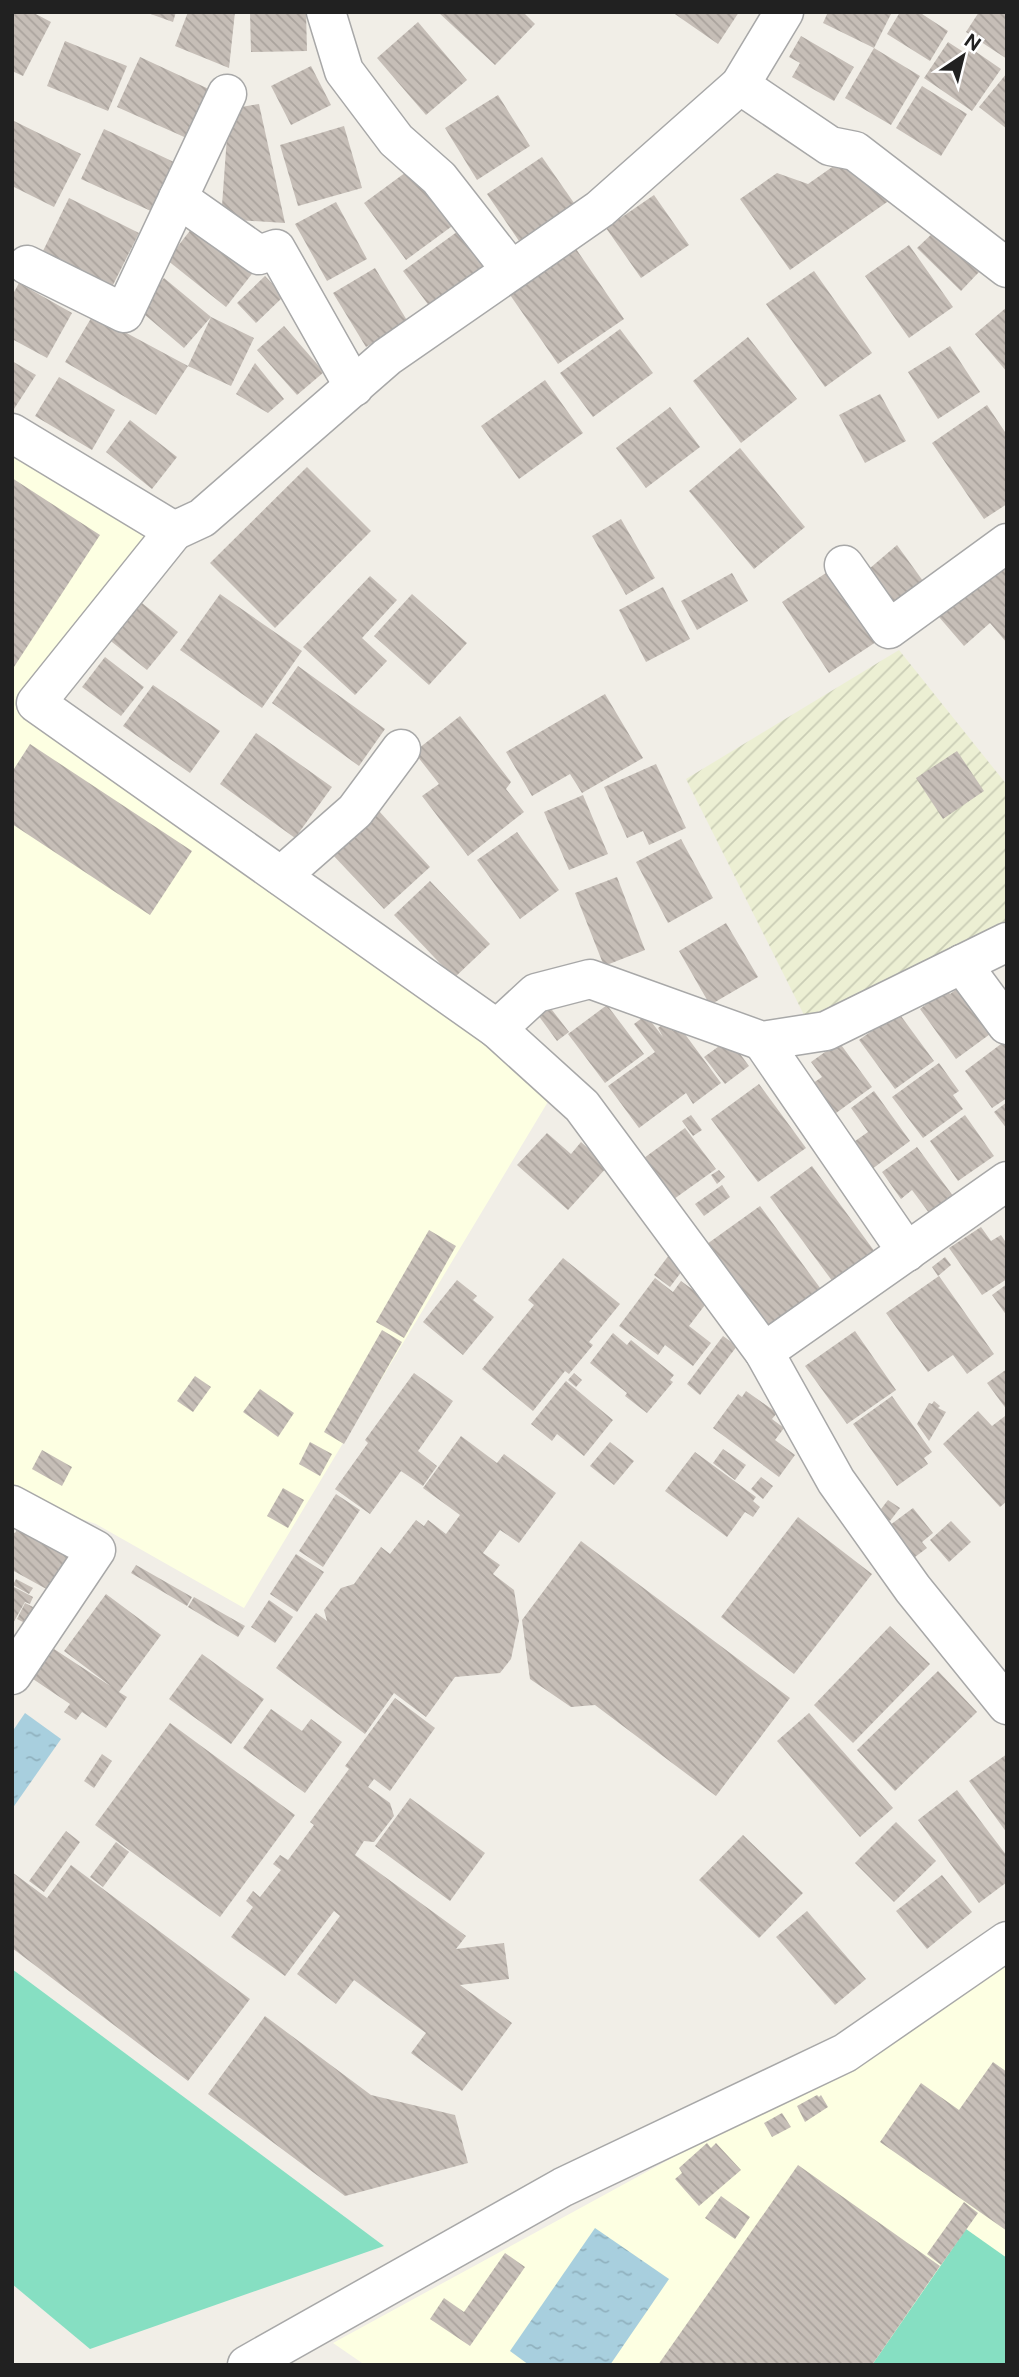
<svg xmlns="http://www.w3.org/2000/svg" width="1019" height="2377" font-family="'Public Sans',sans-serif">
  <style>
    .education { fill: #fdffe2 }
    .farmland { fill: url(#farmland-furrows) }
    .pitch { fill: #86dfc2 }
    .water { fill: url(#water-ripples) }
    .building { fill: url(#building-back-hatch) }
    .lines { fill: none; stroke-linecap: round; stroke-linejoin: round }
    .minor-casing { stroke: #a8a8a8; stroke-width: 41 }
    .minor { stroke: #fff; stroke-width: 38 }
  </style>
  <defs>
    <pattern id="farmland-furrows" width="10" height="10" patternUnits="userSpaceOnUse" patternTransform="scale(1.75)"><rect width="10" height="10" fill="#ecefd3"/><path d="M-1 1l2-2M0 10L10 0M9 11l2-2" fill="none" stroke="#cacdb5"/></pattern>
    <pattern id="water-ripples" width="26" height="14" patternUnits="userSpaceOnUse" patternTransform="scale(1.75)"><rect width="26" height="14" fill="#a8cfde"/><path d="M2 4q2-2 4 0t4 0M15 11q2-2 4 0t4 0" fill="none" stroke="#90b1be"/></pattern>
    <pattern id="building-back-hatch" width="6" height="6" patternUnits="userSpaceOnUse" patternTransform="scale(1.75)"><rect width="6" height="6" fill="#c6beb7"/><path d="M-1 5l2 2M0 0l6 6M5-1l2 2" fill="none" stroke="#aaa39d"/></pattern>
  </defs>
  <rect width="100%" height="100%" fill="#f1eee7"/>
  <g class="education">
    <path d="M12,450L161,543L21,706L473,1024L552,1095L244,1608L96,1524L12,1495Z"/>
    <path d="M1007,1965V2365H365L333,2343L747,2117L853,2071Z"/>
  </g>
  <path class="farmland" d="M899,650L1007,785V929L809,1025L686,779Z"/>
  <g class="pitch">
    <path d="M12,1970V1969L384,2246L90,2349L12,2284Z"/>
    <path d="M966,2229L1007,2258V2365H872Z"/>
  </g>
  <g class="water">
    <path d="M25,1713L61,1739L12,1809V1732Z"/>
    <path d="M595,2228L669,2279L610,2365H529L510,2351Z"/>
  </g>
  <g class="building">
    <path d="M12,12H32L51,22L23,76L12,71Z"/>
    <path d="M145,12H176L173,22Z"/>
    <path d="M188,12H235L229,68L175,46Z"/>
    <path d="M250,12H306L307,51L251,52Z"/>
    <path d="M438,12H523L535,24L495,65Z"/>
    <path d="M672,12H739L718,44Z"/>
    <path d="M828,12H892L874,48L823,23Z"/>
    <path d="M900,12H919L948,31L930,61L887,34Z"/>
    <path d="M979,12H1007V59L966,32Z"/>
    <path d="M418,22L467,80L426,115L377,58Z"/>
    <path d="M801,36L854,67L834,101L792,77L800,63L789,57Z"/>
    <path d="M65,41L127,66L108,111L47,86Z"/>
    <path d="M948,42L965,53L969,47L1001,69L972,111L924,78Z"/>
    <path d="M874,48L920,76L891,125L845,98Z"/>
    <path d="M140,57L213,91L191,140L117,107Z"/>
    <path d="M311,66L331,105L291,125L271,86Z"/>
    <path d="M1007,73V129L979,107Z"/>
    <path d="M922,86L967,114L941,156L896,128Z"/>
    <path d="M498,95L530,146L477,180L445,128Z"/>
    <path d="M259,104L285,223L221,219L229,109Z"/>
    <path d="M12,120L81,154L54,207L12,186Z"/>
    <path d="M344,126L362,188L298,206L280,145Z"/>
    <path d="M104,129L176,163L153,212L81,179Z"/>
    <path d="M855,151L890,200L790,270L740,199L777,173L808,184Z"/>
    <path d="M542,157L574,203L519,241L487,194Z"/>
    <path d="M413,167L455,224L406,260L364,203Z"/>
    <path d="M654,195L689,245L641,278L606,228Z"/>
    <path d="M69,198L139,233L111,289L41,255Z"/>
    <path d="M336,202L367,259L327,281L295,224Z"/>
    <path d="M196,223L255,270L226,307L167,260Z"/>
    <path d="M461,229L487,266L430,307L403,271Z"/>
    <path d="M936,230L979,272L961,291L917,248Z"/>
    <path d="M572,243L624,319L558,364L506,289Z"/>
    <path d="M909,245L953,307L909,338L865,276Z"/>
    <path d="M375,268L408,322L366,347L333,293Z"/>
    <path d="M814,271L872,353L825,387L766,304Z"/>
    <path d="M265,276L284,296L256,323L237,303Z"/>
    <path d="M164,278L211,317L254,338L231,386L188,366L156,415L65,362L93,315L188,366L211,317L184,348L138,309Z"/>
    <path d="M19,283L72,313L47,358L12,339V296Z"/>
    <path d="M1007,307V372L975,334Z"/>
    <path d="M284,326L324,372L297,395L257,350Z"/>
    <path d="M620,329L653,373L593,417L560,373Z"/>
    <path d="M748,337L797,399L741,443L693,381Z"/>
    <path d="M950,346L980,392L938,419L908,372Z"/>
    <path d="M12,361L36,375L12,412Z"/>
    <path d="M255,363L284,399L268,413L236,394Z"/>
    <path d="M59,377L115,410L92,450L35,416Z"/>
    <path d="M545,380L583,433L519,479L481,426Z"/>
    <path d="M880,394L906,441L865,463L839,415Z"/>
    <path d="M987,405L1007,435V504L984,519L932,443Z"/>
    <path d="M670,407L700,447L646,488L616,448Z"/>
    <path d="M130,420L177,457L152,489L106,452Z"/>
    <path d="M740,448L805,527L754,569L689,491Z"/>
    <path d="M307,467L371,531L275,628L210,563Z"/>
    <path d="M12,478L100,535L12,670Z"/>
    <path d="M621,519L655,578L626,595L592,536Z"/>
    <path d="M897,545L923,581L894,604L869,569Z"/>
    <path d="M1007,559V643L990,623L964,646L939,617Z"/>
    <path d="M829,571L876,642L829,673L782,602Z"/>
    <path d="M732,573L748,601L697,630L681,601Z"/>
    <path d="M370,576L397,600L362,638L387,661L355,695L303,647Z"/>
    <path d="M663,587L690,639L646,662L619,610Z"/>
    <path d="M220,594L302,651L262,708L180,650Z"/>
    <path d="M412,594L467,643L429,685L374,636Z"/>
    <path d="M137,599L178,632L147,670L107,638Z"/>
    <path d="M105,657L144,687L121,716L82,687Z"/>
    <path d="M298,666L385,729L359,766L272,703Z"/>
    <path d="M153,685L220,731L190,773L123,726Z"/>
    <path d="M605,694L643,758L582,793L570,774L532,796L506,752Z"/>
    <path d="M460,716L511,782L506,789L524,812L468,856L422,796L439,784L414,752Z"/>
    <path d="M256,733L332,787L295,838L220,784Z"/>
    <path d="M30,744L192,851L150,915L12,824V772Z"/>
    <path d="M957,751L984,791L943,819L916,778Z"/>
    <path d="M656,764L686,828L649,845L643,831L627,838L604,787Z"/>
    <path d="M583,795L608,854L569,870L544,812Z"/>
    <path d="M378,810L430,867L384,909L331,853Z"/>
    <path d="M517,832L559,890L520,919L477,860Z"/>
    <path d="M681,839L713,898L668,923L636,862Z"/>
    <path d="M617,877L645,950L604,966L575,893Z"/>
    <path d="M430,881L490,944L454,978L394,915Z"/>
    <path d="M726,923L758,977L710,1005L679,951Z"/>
    <path d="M958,988L997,1029L956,1059L920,1009L946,989L950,994Z"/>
    <path d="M607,1005L644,1054L605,1083L568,1034Z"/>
    <path d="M549,1006L569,1032L557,1041L538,1015Z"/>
    <path d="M898,1012L934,1061L895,1089L859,1040Z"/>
    <path d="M646,1015L663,1037L658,1028L667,1021L674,1031L679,1026L721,1083L693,1104L686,1093L639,1128L608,1086L655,1052L634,1024Z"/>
    <path d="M729,1039L749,1066L725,1084L704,1057Z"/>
    <path d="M1005,1041L1007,1098L992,1108L965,1071Z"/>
    <path d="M839,1042L872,1087L825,1121L803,1090L822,1077L811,1062Z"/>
    <path d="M939,1063L959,1091L953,1095L963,1109L923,1138L892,1097Z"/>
    <path d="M759,1084L806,1148L758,1182L711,1119Z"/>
    <path d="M874,1091L910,1141L868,1172L848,1146L868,1132L851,1108Z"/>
    <path d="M1007,1102V1129L994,1112Z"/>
    <path d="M691,1115L702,1130L693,1136L682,1121Z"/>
    <path d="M965,1115L994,1156L958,1181L930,1141Z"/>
    <path d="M685,1128L716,1169L674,1199L644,1158Z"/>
    <path d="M547,1133L571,1154L581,1142L608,1166L568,1210L517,1165Z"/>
    <path d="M917,1147L956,1200L932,1217L912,1190L901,1199L882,1172Z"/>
    <path d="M812,1166L875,1252L833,1282L770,1197Z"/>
    <path d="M719,1170L725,1177L717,1184L711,1175Z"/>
    <path d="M722,1185L730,1197L704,1216L695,1204Z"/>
    <path d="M760,1206L826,1296L772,1335L707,1244Z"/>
    <path d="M981,1227L991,1241L1001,1235L1007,1244V1279L982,1295L949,1248Z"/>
    <path d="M429,1230L456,1246L404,1338L376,1322Z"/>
    <path d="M669,1255L685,1267L670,1287L654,1275Z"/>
    <path d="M945,1257L951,1265L938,1276L932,1267Z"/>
    <path d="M563,1258L620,1304L589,1342L593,1345L569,1374L565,1371L533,1411L482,1369L534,1305L528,1300Z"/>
    <path d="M939,1276L994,1354L967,1374L953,1355L928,1372L886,1313Z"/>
    <path d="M655,1278L673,1292L681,1281L708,1301L689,1326L711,1343L693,1366L665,1345L658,1355L619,1326Z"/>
    <path d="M457,1280L477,1296L473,1300L494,1317L463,1355L423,1322Z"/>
    <path d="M1007,1284V1316L992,1295Z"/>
    <path d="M382,1330L402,1342L344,1444L324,1432Z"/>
    <path d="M855,1331L896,1390L847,1424L805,1366Z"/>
    <path d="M613,1333L627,1345L631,1340L674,1375L670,1380L673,1382L647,1413L625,1396L627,1393L590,1363Z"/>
    <path d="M723,1336L737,1346L700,1395L687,1384Z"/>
    <path d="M1007,1369V1410L987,1383Z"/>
    <path d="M414,1373L453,1401L418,1451L437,1466L423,1486L401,1471L370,1514L335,1489L368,1443L365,1440Z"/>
    <path d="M574,1373L582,1380L576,1387L568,1380Z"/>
    <path d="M195,1376L211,1387L193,1412L177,1401Z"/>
    <path d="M566,1381L613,1420L584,1456L557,1434L552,1441L531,1424Z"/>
    <path d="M260,1389L294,1413L278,1437L243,1412Z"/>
    <path d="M746,1391L777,1413L772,1419L784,1428L775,1440L795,1455L779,1477L713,1428L738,1394L742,1397Z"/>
    <path d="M892,1396L932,1452L924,1458L928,1464L897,1486L853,1424Z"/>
    <path d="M934,1401L940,1406L938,1408L946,1412L929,1441L917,1424L929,1403L932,1404Z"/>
    <path d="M978,1411L992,1426L1005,1416L1007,1418V1501L1000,1507L943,1444Z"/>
    <path d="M461,1436L497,1463L504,1454L556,1493L519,1543L500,1530L483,1553L500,1565L493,1574L514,1590L519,1621L511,1659L500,1673L455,1677L426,1717L394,1693L365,1734L276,1668L316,1613L327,1621L324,1610L341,1588L354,1584L381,1547L390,1554L416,1520L424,1526L428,1520L446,1534L460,1515L423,1488Z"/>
    <path d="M310,1442L332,1454L320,1476L299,1464Z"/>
    <path d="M610,1442L634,1461L614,1485L590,1466Z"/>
    <path d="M723,1449L746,1465L735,1480L713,1463Z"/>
    <path d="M42,1450L72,1467L62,1486L32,1469Z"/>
    <path d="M695,1452L756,1497L753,1501L760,1507L753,1517L745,1512L727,1537L665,1491Z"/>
    <path d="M761,1477L773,1486L763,1499L751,1489Z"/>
    <path d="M283,1488L304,1500L288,1528L267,1516Z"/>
    <path d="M336,1494L360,1510L323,1567L299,1551Z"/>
    <path d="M888,1500L900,1508L890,1521L878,1513Z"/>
    <path d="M913,1508L933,1533L922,1542L927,1548L907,1563L882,1531Z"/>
    <path d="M798,1517L872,1574L794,1674L721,1617Z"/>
    <path d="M951,1521L971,1542L949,1562L930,1540Z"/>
    <path d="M19,1526L83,1552L59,1596L12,1570V1532L15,1533Z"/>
    <path d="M581,1541L790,1698L716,1796L595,1705L571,1707L530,1679L522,1620Z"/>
    <path d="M296,1554L324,1572L297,1612L270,1594Z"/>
    <path d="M136,1565L192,1597L187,1606L131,1573Z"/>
    <path d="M16,1579L33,1588L29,1594L13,1585Z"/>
    <path d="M12,1586L33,1597L30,1604L25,1602L12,1625Z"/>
    <path d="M106,1594L161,1635L119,1692L127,1697L106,1728L82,1712L76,1720L64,1712L70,1704L33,1679L54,1649L112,1687L64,1651Z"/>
    <path d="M194,1597L245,1626L238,1637L188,1607Z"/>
    <path d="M269,1600L293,1617L275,1643L251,1627Z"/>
    <path d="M25,1603L37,1609L29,1625L17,1619Z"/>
    <path d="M890,1626L930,1664L853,1743L814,1705Z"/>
    <path d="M202,1654L264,1699L231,1744L169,1699Z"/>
    <path d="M938,1671L977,1712L895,1791L857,1750Z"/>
    <path d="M395,1698L435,1728L390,1791L374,1779L368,1787L390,1803L394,1816L374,1842L364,1841L355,1855L466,1936L456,1949L504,1943L509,1979L460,1985L512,2023L462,2091L411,2053L426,2033L354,1980L336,2004L297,1974L340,1916L334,1911L285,1976L231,1937L253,1907L246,1901L253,1891L260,1897L281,1870L273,1864L280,1855L288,1860L314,1825L310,1822L349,1769L345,1766Z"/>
    <path d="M271,1709L302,1731L311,1719L342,1742L305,1793L243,1748Z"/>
    <path d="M809,1713L893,1808L860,1837L777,1741Z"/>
    <path d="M170,1723L295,1815L220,1917L95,1825Z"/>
    <path d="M102,1754L112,1761L94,1788L84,1781Z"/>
    <path d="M1007,1754V1833L969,1781Z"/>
    <path d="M957,1790L1007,1856V1882L979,1903L918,1820Z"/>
    <path d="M410,1798L485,1853L450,1901L375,1846Z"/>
    <path d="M896,1822L936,1861L894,1902L855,1863Z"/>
    <path d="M66,1831L80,1842L44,1892L29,1881Z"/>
    <path d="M743,1835L803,1893L759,1938L699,1880Z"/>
    <path d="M116,1842L129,1852L103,1887L90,1877Z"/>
    <path d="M71,1865L250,1999L188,2081L12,1948V1872L47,1898Z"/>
    <path d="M942,1875L972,1912L927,1949L896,1911Z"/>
    <path d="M807,1911L866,1979L835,2005L776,1937Z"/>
    <path d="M265,2016L371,2095L455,2115L468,2163L345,2196L208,2094Z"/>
    <path d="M993,2062L1007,2072V2231L880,2142L921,2083L959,2110Z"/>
    <path d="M817,2095L819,2097L821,2095L828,2107L805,2122L797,2106Z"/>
    <path d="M782,2113L791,2127L772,2137L764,2123Z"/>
    <path d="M707,2143L711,2148L716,2143L741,2170L699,2206L675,2179L682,2173L679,2168Z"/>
    <path d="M798,2165L940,2266L872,2365H658Z"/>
    <path d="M721,2196L750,2217L735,2239L705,2218Z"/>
    <path d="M964,2202L978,2213L941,2265L927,2254Z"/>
    <path d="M505,2253L525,2267L470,2346L430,2319L444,2298L464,2312Z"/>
  </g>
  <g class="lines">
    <defs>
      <g id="minor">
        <path d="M326,12L344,71L396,140L439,178L511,270"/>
        <path d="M740,85L830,146L855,151L1007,268"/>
        <path d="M178,198L259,255L276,249L354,387"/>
        <path d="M27,265L124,313L227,94"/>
        <path d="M12,433L174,531L202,518L387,357L600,209L740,85L784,12"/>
        <path d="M174,531L36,703L497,1029"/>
        <path d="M844,565L889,629L1007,543"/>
        <path d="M281,876L355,811L401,749"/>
        <path d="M1007,942L826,1031L762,1041L590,979L536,993L497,1029L582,1106L764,1352L836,1481L913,1589L1007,1705"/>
        <path d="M962,964L1007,1025"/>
        <path d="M762,1041L907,1252"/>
        <path d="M764,1352L1007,1181"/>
        <path d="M12,1505L96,1550L12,1675"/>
        <path d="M247,2365L563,2187L845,2053L1007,1941"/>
      </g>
    </defs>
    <use href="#minor" class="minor-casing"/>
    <use href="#minor" class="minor"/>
  </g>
  <rect width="1019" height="2377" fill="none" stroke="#212121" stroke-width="28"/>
  <g transform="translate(963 56) rotate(35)" stroke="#ffffff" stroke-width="5" paint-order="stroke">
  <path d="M0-5L12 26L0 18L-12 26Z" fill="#212121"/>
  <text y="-10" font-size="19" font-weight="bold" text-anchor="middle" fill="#212121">N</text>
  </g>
</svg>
